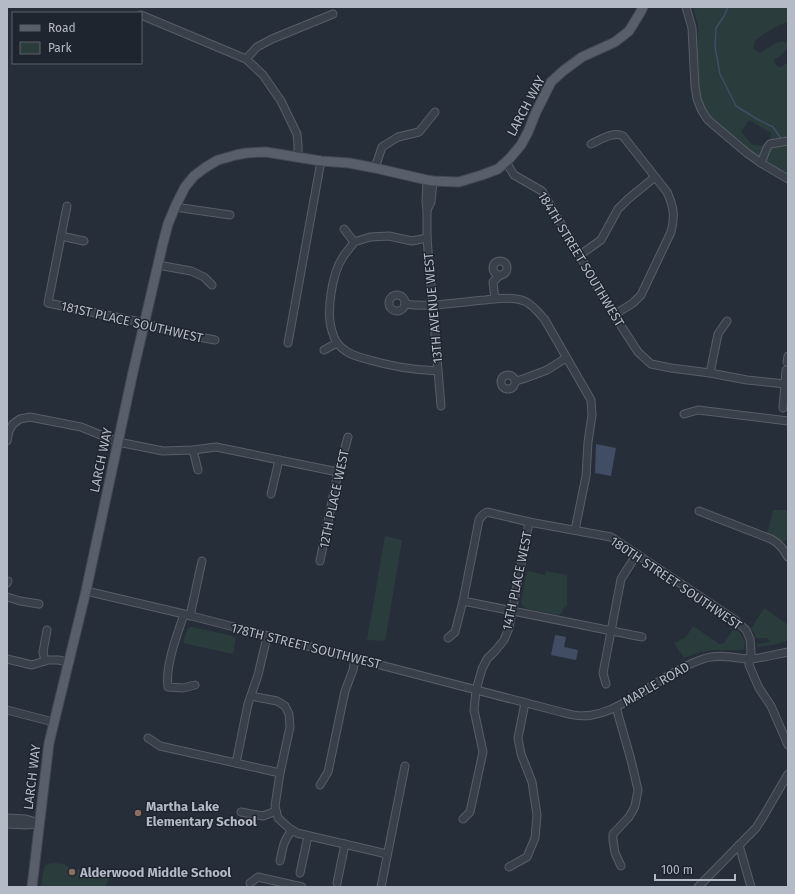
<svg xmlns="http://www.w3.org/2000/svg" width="795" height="894" font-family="'Fira Sans',sans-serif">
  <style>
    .green { fill: #2b3c3d; fill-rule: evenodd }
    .water { fill: #404d63 }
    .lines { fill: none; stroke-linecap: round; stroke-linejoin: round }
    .stream { stroke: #404d63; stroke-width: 1.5 }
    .minor-casing { stroke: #585e68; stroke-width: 9 }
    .major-casing { stroke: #434953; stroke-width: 11 }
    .minor { stroke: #3a404a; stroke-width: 7 }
    .major { stroke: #585f6a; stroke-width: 9 }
    .education-dot { fill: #8d6e63; stroke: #1f252f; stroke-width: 1.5 }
    .labels { text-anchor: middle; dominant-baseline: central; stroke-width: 3; stroke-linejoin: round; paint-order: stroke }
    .street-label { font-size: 13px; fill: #b5bbc6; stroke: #1f252f }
    .poi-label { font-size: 13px; font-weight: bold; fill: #b5bbc6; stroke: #1f252f; text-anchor: start }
  </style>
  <rect width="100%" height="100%" fill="#262e3a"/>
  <g class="green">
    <path d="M693,7H788V22C778,24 764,34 755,40L753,49L760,53C769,48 777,38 788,43V48L779,57L774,59L776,66L781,67L788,62V178L765,164L711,119L706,109L696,88L698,25ZM749,120L771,133L770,142L766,146L753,145L741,132Z"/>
    <path d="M773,510H788V539L782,543L777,539L764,534L768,531Z"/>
    <path d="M385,536L402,540L385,641L367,640Z"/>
    <path d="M527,571L545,575L546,571L567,575V605L563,609L562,613L558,615L528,609L523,607L521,602Z"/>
    <path d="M764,608L788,625V640L778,644L757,647V644L770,642L767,638H756L754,633L751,629Z"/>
    <path d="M693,626L719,644H723L734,629C742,633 746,640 744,649L741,650H713L700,652L684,658L674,643L686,637Z"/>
    <path d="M190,627H193L236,637L233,654L183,643L187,630Z"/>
    <path d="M52,863L64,864L71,869L95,870L105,875L109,879L105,887H41L43,872L45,865Z"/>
  </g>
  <g class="water">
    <path d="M596,444L616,448L611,476L595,473Z"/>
    <path d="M555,635L566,637L564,647L578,650L576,660L551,655Z"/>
  </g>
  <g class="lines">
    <path class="stream" d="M728,7L724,16L716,28L715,47L720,74L736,106L757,119L773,127L782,140"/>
    <defs>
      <g id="minor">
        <path d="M686,7L692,28L695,86L697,99L702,111L708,120L747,153L761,163L788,179"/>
        <path d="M141,15L246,59L263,75L281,101L297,134L298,145V157"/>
        <path d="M246,59L257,47L272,39L333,14"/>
        <path d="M591,144C600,140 613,131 623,136L667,192C674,207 675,217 671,232L641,295L633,303L614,315"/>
        <path d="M506,162L514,175L542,191L614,315L638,352L651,364L671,368L710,373L747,380L785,384"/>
        <path d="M761,163L767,148L770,144L788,141"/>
        <path d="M375,168L382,147L398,137L419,132L435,112"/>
        <path d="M427,180L426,202L427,210V238L441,406"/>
        <path d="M67,206L48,303L145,323L178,333L215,340"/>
        <path d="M175,207L230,215"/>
        <path d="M427,210L431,202L433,181"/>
        <path d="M344,229L354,242L370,237L389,236L412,241L427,238"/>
        <path d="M61,236L84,241"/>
        <path d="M354,242C351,247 346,252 343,257C332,273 326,312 332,331C334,339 339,347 346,351C351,355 359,357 366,359C389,366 414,370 438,371"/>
        <path d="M580,255L601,240L618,209L628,199L655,177"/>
        <circle cx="500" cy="268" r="7"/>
        <path d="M158,265L191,271L204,277L212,285"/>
        <circle cx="397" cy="303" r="8"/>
        <path d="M495,299L493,282L499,276"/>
        <path d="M405,304C429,308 459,302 485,300C496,298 514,297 524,301C531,303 540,314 545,320L591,400L592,415L588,442L586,476L575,530"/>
        <path d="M288,343L321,161"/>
        <path d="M324,350L337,343"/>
        <path d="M787,362L788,356"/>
        <path d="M710,373L718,334L727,321"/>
        <circle cx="508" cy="382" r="7"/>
        <path d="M516,381L523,379L547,370L566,358"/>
        <path d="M783,408L786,370"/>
        <path d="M684,414L698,410L788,421"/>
        <path d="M7,441L9,431L13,424L20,419L30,417L81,427L118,442L163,451L193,450L216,447L338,472"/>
        <path d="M193,450L198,470"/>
        <path d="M271,494L279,460"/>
        <path d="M699,511L771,539C780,544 783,549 788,557"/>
        <path d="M320,561L338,472L348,437"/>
        <path d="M7,583L8,581"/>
        <path d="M86,591L184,614L561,712C571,715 582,717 592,715C606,713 618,706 631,699C654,685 680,666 706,658C721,654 734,658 749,659C759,659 777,654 788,652"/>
        <path d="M7,597L20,601L39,604"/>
        <path d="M463,601L642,637"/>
        <path d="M184,614C177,636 165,665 168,687L183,688L195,685"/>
        <path d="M190,616L202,561"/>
        <path d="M448,638L455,632L463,601L479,520C481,516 483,514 487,512L529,522L611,537L735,620L746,630L750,639L751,652L749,665L759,688L771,706L788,745"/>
        <path d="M7,659L32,665L48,660H58L68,662"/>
        <path d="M45,661L43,652L47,630"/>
        <path d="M606,684L603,673L621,579L637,554"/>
        <path d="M251,696L277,701L285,706L289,714L290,727L280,773L275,806L278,818L289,828L297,833L387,854"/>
        <path d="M616,707L631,760L638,790L635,806L633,810L629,817L613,834V840L615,853L621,866"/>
        <path d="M7,710L53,722"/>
        <path d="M148,738L160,746L280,773"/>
        <path d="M236,763L248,704L258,675L267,637"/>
        <path d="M320,785L328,772L345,691L353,670L355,659"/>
        <path d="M241,812L263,816L276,811"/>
        <path d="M7,818L26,819L39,823"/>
        <path d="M463,819L470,812L483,752L474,710L476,690L482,669L487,659L495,651L504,640L509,628L529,522"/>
        <path d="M7,824L26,825L37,824"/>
        <path d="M739,845L751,887"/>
        <path d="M280,861C283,847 283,842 292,830"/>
        <path d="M509,867L527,857L535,838L537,815L532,782L521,754L518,738L525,703"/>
        <path d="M300,873L308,836"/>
        <path d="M250,883L258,877L302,887"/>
        <path d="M337,883L345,844"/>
        <path d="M381,887L405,766"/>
        <path d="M698,887L756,828L763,817L788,774"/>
      </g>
      <path id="major" d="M32,887L49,743L86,591L133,372L163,243L168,224L175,207L185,187L194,176L206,167L218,160L236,155L246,153L266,152L321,161L349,163L375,168L427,180L433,181L459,182L482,175L498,169L510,158L521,145L528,132L536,112L551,82L563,71L582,57L615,42L629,31L640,13L643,7"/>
    </defs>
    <use href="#minor" class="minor-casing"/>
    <use href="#major" class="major-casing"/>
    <use href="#minor" class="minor"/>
    <use href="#major" class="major"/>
  </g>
  <g class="education-dot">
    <circle cx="138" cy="813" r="4"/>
    <circle cx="72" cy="872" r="4"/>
  </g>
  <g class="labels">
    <g class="street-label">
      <text transform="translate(526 106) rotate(-62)">LARCH WAY</text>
      <text transform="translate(581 259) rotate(59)">184TH STREET SOUTHWEST</text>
      <text transform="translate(433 308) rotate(-95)">13TH AVENUE WEST</text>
      <text transform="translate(132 322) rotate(13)">181ST PLACE SOUTHWEST</text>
      <text transform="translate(101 460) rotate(-78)">LARCH WAY</text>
      <text transform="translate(334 499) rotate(-78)">12TH PLACE WEST</text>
      <text transform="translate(517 581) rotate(-78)">14TH PLACE WEST</text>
      <text transform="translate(676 583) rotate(34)">180TH STREET SOUTHWEST</text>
      <text transform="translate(306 646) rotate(14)">178TH STREET SOUTHWEST</text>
      <text transform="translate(656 684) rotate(-30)">MAPLE ROAD</text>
      <text transform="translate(32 777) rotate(-83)">LARCH WAY</text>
    </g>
    <g class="poi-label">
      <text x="146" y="806">Martha Lake<tspan x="146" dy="15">Elementary School</tspan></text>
      <text x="80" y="872">Alderwood Middle School</text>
    </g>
  </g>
  <rect width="795" height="894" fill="none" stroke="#b5bbc6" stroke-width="16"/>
  <rect x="12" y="12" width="130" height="52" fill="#1f252f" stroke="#5b616b"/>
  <rect x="20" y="25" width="20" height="6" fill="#585f6a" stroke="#5b616b"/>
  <text x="48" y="32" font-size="12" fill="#b5bbc6">Road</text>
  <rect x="20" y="42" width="20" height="12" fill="#2b3c3d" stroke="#5b616b"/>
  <text x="48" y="52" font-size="12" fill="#b5bbc6">Park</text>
  <path d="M655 874v6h80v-6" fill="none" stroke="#b5bbc6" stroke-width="2"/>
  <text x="661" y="874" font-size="12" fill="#b5bbc6" stroke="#1f252f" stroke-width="3" paint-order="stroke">100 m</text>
</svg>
